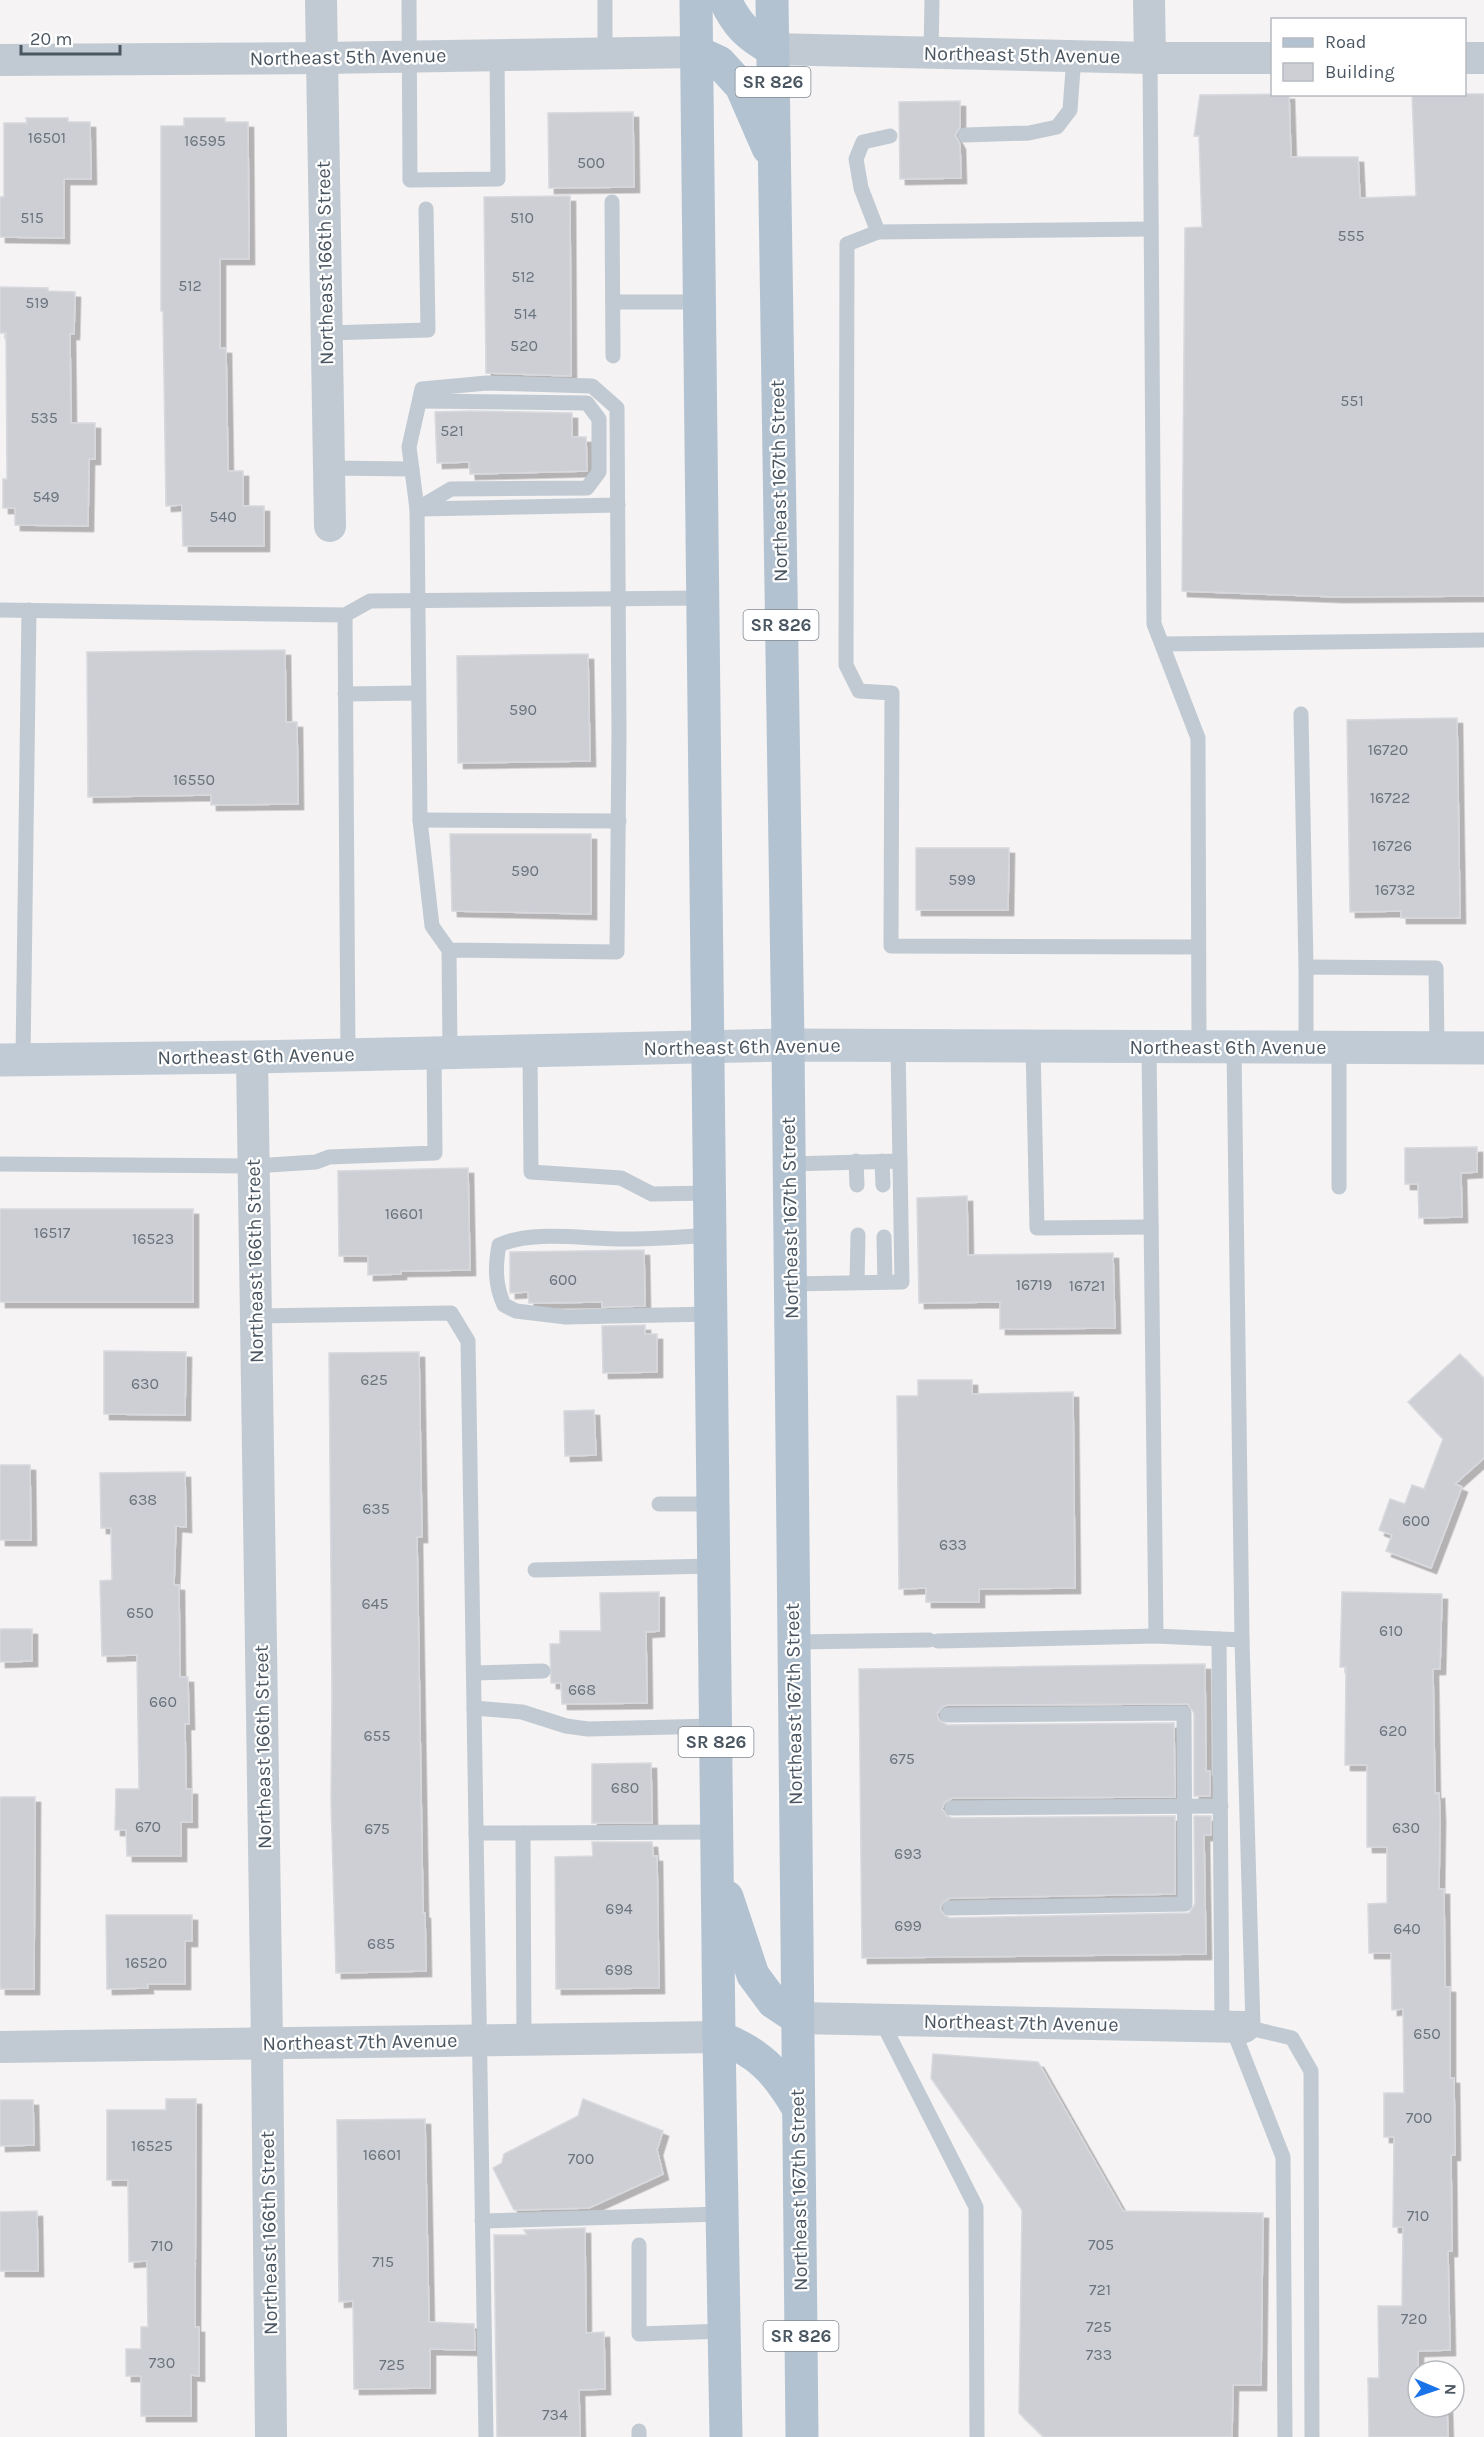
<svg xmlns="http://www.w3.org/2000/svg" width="1484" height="2437" font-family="Karla,sans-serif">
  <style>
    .building { fill: #cdcfd5; stroke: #d7d9de; stroke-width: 1.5; filter: url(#shadow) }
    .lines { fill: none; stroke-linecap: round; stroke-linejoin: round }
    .service { stroke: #c1cad2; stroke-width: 15 }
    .minor { stroke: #c1cad2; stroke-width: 32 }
    .secondary { stroke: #c1cbd6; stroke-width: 33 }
    .primary { stroke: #b3c2d1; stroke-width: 33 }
    .labels { text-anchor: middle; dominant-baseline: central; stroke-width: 4.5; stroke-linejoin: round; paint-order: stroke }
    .number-label { font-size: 16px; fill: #6b747e }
    .shield { fill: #fff; stroke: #808990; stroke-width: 1.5 }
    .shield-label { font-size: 18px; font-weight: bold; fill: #4a5661 }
    .street-label { font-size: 20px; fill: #4a5661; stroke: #fff }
  </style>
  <defs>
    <filter id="shadow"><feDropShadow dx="5.5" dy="5.5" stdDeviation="0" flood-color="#0004"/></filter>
  </defs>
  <rect width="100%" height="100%" fill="#f5f3f3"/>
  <g class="building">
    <path d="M1289,94L1291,157H1358L1360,198L1416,196L1412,94H1484V596L1338,597L1182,591L1185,228L1202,227L1199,136H1194L1200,95Z"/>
    <path d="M960,101V127L955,135L960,144L961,178L900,179L899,102Z"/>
    <path d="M633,112L634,187L549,188L548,113Z"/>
    <path d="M26,118H68V122H90L91,179H64V238L0,237V197H4V123H27Z"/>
    <path d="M184,118H225V122H248L249,259H220V348H226L228,471H243V506H264V546H183L182,505L166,506L163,311H161V126H184Z"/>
    <path d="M570,196L571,376L486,373L484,197Z"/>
    <path d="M0,287L48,288V291L75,292L74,334H70L71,423H95V459H89L88,526L15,525V508H3V479H7L6,333H0Z"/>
    <path d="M470,411L572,413V437H586L587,471L470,474L469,462L437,463L435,412Z"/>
    <path d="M285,650L286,722H297L298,804L211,805V795L88,797L87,652Z"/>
    <path d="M588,654L590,761L458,763L457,656Z"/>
    <path d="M1457,718L1460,918H1401V911L1350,912L1347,720Z"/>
    <path d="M450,834H591V914L452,911Z"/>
    <path d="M916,848H1009L1008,910H916Z"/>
    <path d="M1477,1147V1172L1461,1173L1462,1217L1419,1218L1418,1184H1405V1148Z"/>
    <path d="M468,1168L470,1270L401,1271V1274L368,1275V1256H339L338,1171Z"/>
    <path d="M967,1196L968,1255L1113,1253L1115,1328L1000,1329V1302L919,1303L917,1198Z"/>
    <rect x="0" y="1209" width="193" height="93"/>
    <path d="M644,1250L645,1306L602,1307V1302L535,1303H529L528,1292L510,1293V1252Z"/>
    <path d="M645,1325V1334H657V1372L603,1373L602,1326Z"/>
    <path d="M104,1351L186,1352L185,1415L104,1414Z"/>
    <path d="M419,1352L422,1537H417L423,1913H425L426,1971L336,1973L331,1800L332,1694L329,1353Z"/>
    <path d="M1460,1354L1484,1379V1458L1455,1484L1462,1487L1431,1568L1386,1551L1392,1535L1379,1530L1390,1499L1405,1504L1412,1485L1424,1489L1443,1439L1408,1402Z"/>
    <path d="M918,1380H972V1394L1073,1392L1075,1588L979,1589V1602H926V1588L899,1589L897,1396H918Z"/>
    <path d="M594,1410L596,1455L565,1456L564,1411Z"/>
    <path d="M0,1465H30L31,1540H0Z"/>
    <path d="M185,1472L186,1527L176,1526L174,1585H179L180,1677H188L189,1724H185L186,1789H192V1822H181V1856H127L126,1830H115L116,1789H139L137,1655L102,1656L100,1581L112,1580L111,1528H101L100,1473Z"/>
    <path d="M659,1592V1631L646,1632L647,1703L562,1704L561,1683H551L550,1644H560V1631H601L600,1593Z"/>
    <path d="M1342,1592L1442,1594L1440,1669H1433L1435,1794L1439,1793L1440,1816L1439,1889H1444L1445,1987H1450V2078H1454L1455,2155H1451L1452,2251H1448L1450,2350L1418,2351V2407H1447L1448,2437H1369L1368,2378H1379L1378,2306H1402L1403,2227H1393L1394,2137H1384V2093H1404L1403,2009L1392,2010L1391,1953H1369L1368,1904L1387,1903V1847H1367V1765H1345L1346,1667H1340Z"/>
    <path d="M0,1629H32V1661L0,1662Z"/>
    <path d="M1205,1664L1206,1771H1210V1796H1194V1713L1188,1704L947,1705L942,1707L937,1714L939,1720L947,1725L1174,1723L1175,1797L952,1798L944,1803L942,1809L947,1816L952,1818L1175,1816V1894L950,1898L942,1903L940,1909L945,1916L950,1918L1189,1913L1195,1904L1194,1816H1211V1835H1204L1206,1954L862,1958L859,1669Z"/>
    <path d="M651,1763L652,1823H592V1764Z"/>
    <path d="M0,1797H35L34,1989H0Z"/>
    <path d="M592,1842H652L653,1856H657L659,1988L556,1989L555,1857L593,1856Z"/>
    <path d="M106,1915H192V1941H185V1984H147L148,1988L107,1989Z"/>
    <path d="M933,2054L1038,2062L1123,2211L1263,2213L1261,2385H1233L1232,2437H1044L1019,2413L1022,2210L931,2078Z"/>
    <path d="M166,2099H196L195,2327H199V2376L191,2375V2416H141V2376H126V2349H141V2327H148L147,2261L129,2262L128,2180H107V2110H166Z"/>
    <path d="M583,2099L663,2131L657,2150L663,2174L589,2208L514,2210L493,2168L502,2163L504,2154L578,2116Z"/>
    <path d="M0,2100H33L34,2145L0,2146Z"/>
    <path d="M425,2119L429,2322L474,2324L475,2350L430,2349V2388L354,2389L353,2301L339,2302L337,2120Z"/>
    <path d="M37,2211L38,2271H0V2212Z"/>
    <path d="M585,2228L586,2333L604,2332L605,2389L579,2390L580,2437H497L494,2235H527L524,2230Z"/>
  </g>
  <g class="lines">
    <g class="service">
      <path d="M409,0L410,180L498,179L497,55"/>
      <path d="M605,53V0"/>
      <path d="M931,53L932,0"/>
      <path d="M1150,58L1154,624L1198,738L1199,1047"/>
      <path d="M965,135L1029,133L1057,127L1070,110L1074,56"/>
      <path d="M612,202L613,356"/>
      <path d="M1151,229L878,232L847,244L846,665L859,691L892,693L891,946L1198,947"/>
      <path d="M878,232L861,188L856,159L863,142L890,136"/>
      <path d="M613,302H699"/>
      <path d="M327,333L428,330L426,209"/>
      <path d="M329,468L412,469"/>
      <path d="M417,509L451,489L587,488L599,472V419L587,403L420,401"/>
      <path d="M420,509L618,505"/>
      <path d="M0,610L345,615L370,601L703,598"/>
      <path d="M345,615L348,1055"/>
      <path d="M1162,644L1484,640"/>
      <path d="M345,694L418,693"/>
      <path d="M1301,714L1306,967"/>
      <path d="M420,820L619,821"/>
      <path d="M449,950L617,952L619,733L617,408L592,386L487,383L422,389L409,447L417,509L420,820L432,926L449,950L450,1053"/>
      <path d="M1033,1046L1037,1228L1151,1227"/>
      <path d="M1149,1047L1156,1636L1242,1640"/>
      <path d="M1234,1047L1242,1640L1253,2027"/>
      <path d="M1306,1047V967L1436,968L1437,1048"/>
      <path d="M1339,1048V1187"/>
      <path d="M530,1051L531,1172L621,1178L652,1194L710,1193"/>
      <path d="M23,1059L29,610"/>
      <path d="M856,1161L857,1185"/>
      <path d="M882,1161L883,1185"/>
      <path d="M0,1164L253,1166L316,1162L329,1157L435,1153L434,1053"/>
      <path d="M789,1164L900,1161"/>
      <path d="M711,1235C683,1237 655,1239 628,1239C589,1240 534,1229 499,1245C495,1267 495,1285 504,1305L516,1311L566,1317L711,1314"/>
      <path d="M884,1237L885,1282"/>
      <path d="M857,1282L858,1235"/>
      <path d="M791,1284L902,1282L898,1045"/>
      <path d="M256,1316L451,1313L468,1341L486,2437"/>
      <path d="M659,1504H713"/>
      <path d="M535,1570L714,1566"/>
      <path d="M1219,1639L1222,2026"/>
      <path d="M938,1641L1156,1636"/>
      <path d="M794,1642L929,1640"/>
      <path d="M474,1673L543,1671"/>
      <path d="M474,1708L522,1712L566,1726L588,1729L716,1726"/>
      <path d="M947,1715L1184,1713L1185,1904L950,1908"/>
      <path d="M952,1808L1221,1806"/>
      <path d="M476,1833H523L524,2039"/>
      <path d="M523,1833L717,1832"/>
      <path d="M881,2020L976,2207L977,2437"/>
      <path d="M1232,2027L1283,2157L1285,2437"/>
      <path d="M1245,2027L1292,2038L1311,2071L1312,2437"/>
      <path d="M482,2221L722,2214"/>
      <path d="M639,2245V2334L724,2331"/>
      <path d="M639,2431V2437"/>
    </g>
    <g class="minor">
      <path d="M321,0L330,526"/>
      <path d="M1149,0L1150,58"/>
      <path d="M772,49L1150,58H1272"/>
      <path d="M1464,58H1484"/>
      <path d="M0,60L322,58L697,52"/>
      <path d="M252,1057L267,2043L271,2437"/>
      <path d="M797,2018L1244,2027"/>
      <path d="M0,2047L719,2037"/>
    </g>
    <path class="secondary" d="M0,1060L252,1057L788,1045L1484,1048"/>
    <g class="primary">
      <path d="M696,0L719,2037L726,2437"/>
      <path d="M725,0C737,25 748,36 772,49"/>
      <path d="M772,0L788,1045L802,2437"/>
      <path d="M697,52L719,62L741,86L768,148"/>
      <path d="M727,1897L753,1975L773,2002L797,2018"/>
      <path d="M719,2037C760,2053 776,2071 798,2108"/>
    </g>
  </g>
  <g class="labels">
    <g class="number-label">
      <text x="47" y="137">16501</text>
      <text x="205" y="140">16595</text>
      <text x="591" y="162">500</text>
      <text x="32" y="217">515</text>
      <text x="522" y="217">510</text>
      <text x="1351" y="235">555</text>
      <text x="523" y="276">512</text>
      <text x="190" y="285">512</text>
      <text x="37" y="302">519</text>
      <text x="525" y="313">514</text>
      <text x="524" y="345">520</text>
      <text x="1352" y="400">551</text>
      <text x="44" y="417">535</text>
      <text x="452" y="430">521</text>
      <text x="46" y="496">549</text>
      <text x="223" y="516">540</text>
      <text x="523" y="709">590</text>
      <text x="1388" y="749">16720</text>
      <text x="194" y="779">16550</text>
      <text x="1390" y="797">16722</text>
      <text x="1392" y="845">16726</text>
      <text x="525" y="870">590</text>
      <text x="962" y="879">599</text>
      <text x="1395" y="889">16732</text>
      <text x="404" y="1213">16601</text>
      <text x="52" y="1232">16517</text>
      <text x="153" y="1238">16523</text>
      <text x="563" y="1279">600</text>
      <text x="1034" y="1284">16719</text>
      <text x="1087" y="1285">16721</text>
      <text x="374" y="1379">625</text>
      <text x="145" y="1383">630</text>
      <text x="143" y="1499">638</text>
      <text x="376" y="1508">635</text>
      <text x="1416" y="1520">600</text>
      <text x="953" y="1544">633</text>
      <text x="375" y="1603">645</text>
      <text x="140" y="1612">650</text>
      <text x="1391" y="1630">610</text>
      <text x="582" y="1689">668</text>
      <text x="163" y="1701">660</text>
      <text x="1393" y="1730">620</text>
      <text x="377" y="1735">655</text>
      <text x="902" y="1758">675</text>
      <text x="625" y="1787">680</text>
      <text x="148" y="1826">670</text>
      <text x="1406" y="1827">630</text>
      <text x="377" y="1828">675</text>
      <text x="908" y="1853">693</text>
      <text x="619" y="1908">694</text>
      <text x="908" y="1925">699</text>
      <text x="1407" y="1928">640</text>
      <text x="381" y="1943">685</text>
      <text x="146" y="1962">16520</text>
      <text x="619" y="1969">698</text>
      <text x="1427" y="2033">650</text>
      <text x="1419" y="2117">700</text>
      <text x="152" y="2145">16525</text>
      <text x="382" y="2154">16601</text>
      <text x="581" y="2158">700</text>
      <text x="1418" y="2215">710</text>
      <text x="1101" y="2244">705</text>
      <text x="162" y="2245">710</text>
      <text x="383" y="2261">715</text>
      <text x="1100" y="2289">721</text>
      <text x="1414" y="2318">720</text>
      <text x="1099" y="2326">725</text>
      <text x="1099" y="2354">733</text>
      <text x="162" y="2362">730</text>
      <text x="392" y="2364">725</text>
      <text x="555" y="2414">734</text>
    </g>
    <g class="shield">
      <rect x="735.5" y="67" width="75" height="30" rx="4.5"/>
      <rect x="743.5" y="610" width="75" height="30" rx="4.5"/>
      <rect x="678.5" y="1727" width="75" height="30" rx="4.5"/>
      <rect x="763.5" y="2321" width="75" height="30" rx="4.5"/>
    </g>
    <g class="shield-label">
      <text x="773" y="82">SR 826</text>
      <text x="781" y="625">SR 826</text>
      <text x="716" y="1742">SR 826</text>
      <text x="801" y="2336">SR 826</text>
    </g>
    <g class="street-label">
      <text transform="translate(1022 55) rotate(1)">Northeast 5th Avenue</text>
      <text transform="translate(348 57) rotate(-1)">Northeast 5th Avenue</text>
      <text transform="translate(325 263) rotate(-91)">Northeast 166th Street</text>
      <text transform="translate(779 481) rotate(-91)">Northeast 167th Street</text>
      <text transform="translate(742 1047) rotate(-1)">Northeast 6th Avenue</text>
      <text x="1228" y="1047">Northeast 6th Avenue</text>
      <text transform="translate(256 1056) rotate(-1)">Northeast 6th Avenue</text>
      <text transform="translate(790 1218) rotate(-91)">Northeast 167th Street</text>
      <text transform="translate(255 1261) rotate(-91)">Northeast 166th Street</text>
      <text transform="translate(794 1704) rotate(-91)">Northeast 167th Street</text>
      <text transform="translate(263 1747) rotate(-91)">Northeast 166th Street</text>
      <text transform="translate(1021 2023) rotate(1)">Northeast 7th Avenue</text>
      <text transform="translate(360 2042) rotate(-1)">Northeast 7th Avenue</text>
      <text transform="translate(799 2190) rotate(-91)">Northeast 167th Street</text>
      <text transform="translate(269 2233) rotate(-91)">Northeast 166th Street</text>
    </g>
  </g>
  <rect x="1271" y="18" width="195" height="78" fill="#ffffff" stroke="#b7bbc0" stroke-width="1.5"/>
  <rect x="1283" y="38" width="30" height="9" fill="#b3c2d1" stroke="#b7bbc0" stroke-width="1.5"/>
  <text x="1325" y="48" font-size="18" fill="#4a5661">Road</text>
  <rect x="1283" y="63" width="30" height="18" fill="#cdcfd5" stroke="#b7bbc0" stroke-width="1.5"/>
  <text x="1325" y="78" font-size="18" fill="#4a5661">Building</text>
  <g transform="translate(1436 2389) rotate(92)"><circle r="28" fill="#ffffff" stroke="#b7bbc0" stroke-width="1.5"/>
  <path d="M0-4.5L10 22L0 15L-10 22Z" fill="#1a73e8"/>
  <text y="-9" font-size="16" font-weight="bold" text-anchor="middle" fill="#4a5661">N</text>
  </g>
  <path d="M21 45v9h99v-9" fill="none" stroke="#4a5661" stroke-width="3"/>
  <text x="30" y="45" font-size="18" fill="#4a5661" stroke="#ffffff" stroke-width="4.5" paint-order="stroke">20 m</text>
</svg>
